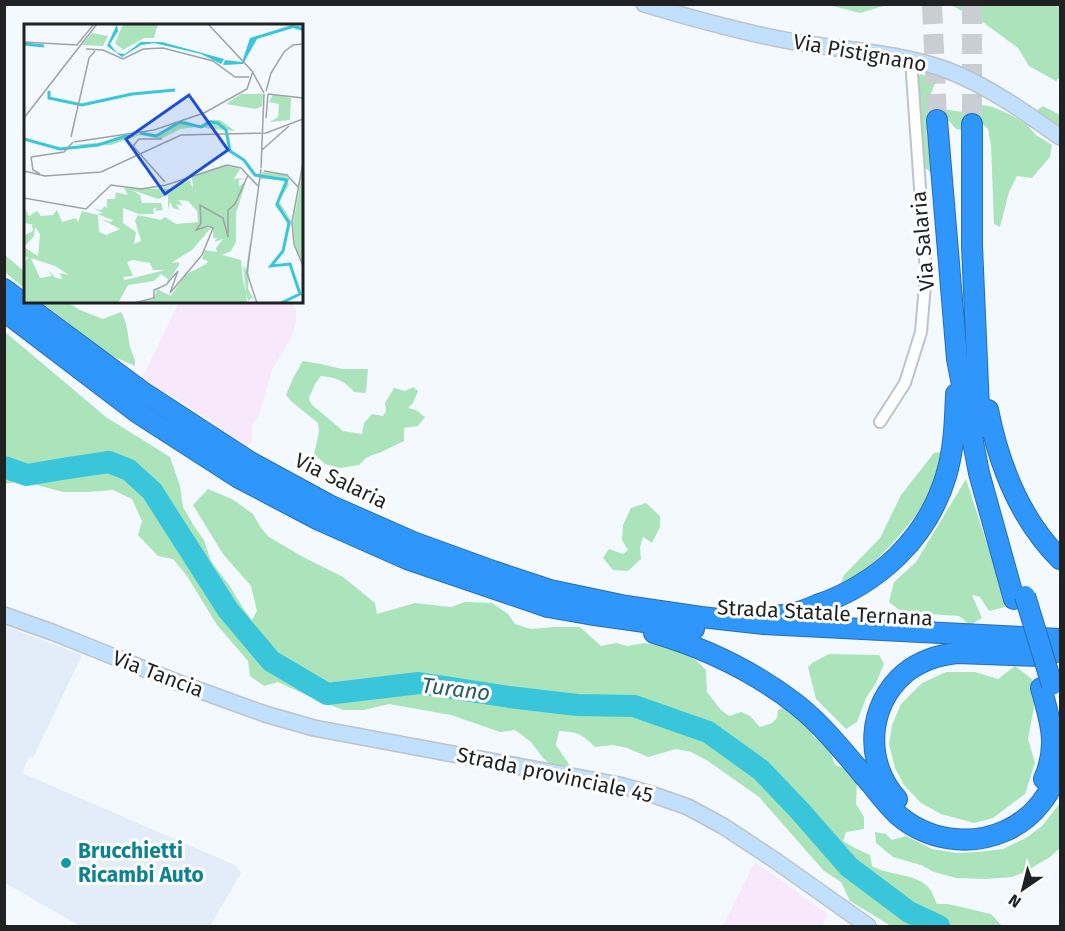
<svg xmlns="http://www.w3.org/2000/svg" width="1065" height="931" font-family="'Fira Sans',sans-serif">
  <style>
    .commercial { fill: #f7e8fc }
    .built { fill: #e2edf9 }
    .green { fill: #abe4ba }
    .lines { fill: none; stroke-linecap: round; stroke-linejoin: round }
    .river { stroke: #3ac6da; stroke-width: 22 }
    .highway-tunnel { stroke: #c9ced2; stroke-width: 20; stroke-dasharray: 20 10; stroke-linecap: butt }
    .street-casing { stroke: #bdc3c8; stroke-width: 14 }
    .secondary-casing { stroke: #bdc3c8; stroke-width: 18 }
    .highway-casing { stroke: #296daf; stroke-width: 22 }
    .street { stroke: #fff; stroke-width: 10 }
    .secondary { stroke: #c1e0fe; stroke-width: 15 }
    .highway { stroke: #2f96fb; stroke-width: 20 }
    .highway-bridge-casing { stroke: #296daf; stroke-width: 22; stroke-linecap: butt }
    .highway-bridge { stroke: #2f96fb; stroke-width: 20 }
    .culture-dot { fill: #0f9aa8; stroke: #fff; stroke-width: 2 }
    .labels { text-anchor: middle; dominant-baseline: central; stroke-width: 6; stroke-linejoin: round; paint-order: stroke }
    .street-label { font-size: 21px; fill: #1f2123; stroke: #fff }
    .culture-label { font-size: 21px; font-weight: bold; fill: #0d838f; stroke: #fff; text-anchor: start }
    .water-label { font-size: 22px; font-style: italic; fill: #235a63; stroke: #fff }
    .inset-river { fill: none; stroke: #3ac6da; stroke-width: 3 }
    .inset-road { fill: none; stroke: #9ea3a6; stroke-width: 1.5 }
    .view { fill: #1d4ed8; fill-opacity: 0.15; stroke: #1d4ed8; stroke-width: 3 }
    .inset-edge { fill: none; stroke: #1f2123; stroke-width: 3 }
  </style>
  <rect width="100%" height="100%" fill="#f3f9fe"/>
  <g class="commercial">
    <path d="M179,302H291L296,309V322L291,338L272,370L259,416L252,425V441L246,448L219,426L172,396L141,380Z"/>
    <path d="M755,862L828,914L822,926H723Z"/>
  </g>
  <path class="built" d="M5,626L82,655L33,758L29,756L22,773L235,865L241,873L210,926H80L5,883Z"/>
  <g class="green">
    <path d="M829,5H887L860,13Z"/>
    <path d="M951,5H1060V77L1056,81L1029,66L1018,48L984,23Z"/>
    <path d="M921,74L936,80L931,94L927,96L928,107L970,113L979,112L983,105L993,107L1011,115L1026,124L1036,135L1052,145L1050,157L1032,178L1017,176L1009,192L1000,227L994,224L991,145L988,129L981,123L962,130L956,129L949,121L941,115L930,120L926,132L934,175L921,165L915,93L918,76Z"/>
    <path d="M1043,106L1060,115V130L1036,111Z"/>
    <path d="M5,255L25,272V289L5,272Z"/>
    <path d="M41,302H67L80,310L103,319L121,312C127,323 127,329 129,342C130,351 136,357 135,366L110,355Z"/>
    <path d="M4,331L106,417L170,457L180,486L183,507L194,526L204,540L211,561L229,585L243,608L252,620L257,611L251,586L223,554L193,505L208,489L232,499L253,514L261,528L269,537L303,557L343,577L375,603L377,614L415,603L451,607L465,602L492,603L508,614L515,624L531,629L554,627H580L601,646L616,643L627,646L645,643L674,647L697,661L706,670L707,692L721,710L729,716L741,712L750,716L760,727L772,723L777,718L778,710L784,707L801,720L815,738L828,745L835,765L850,770L857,780L856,804L864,817V829L846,832L843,841L853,847L870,855L872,866C890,876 913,873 927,886C932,890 934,898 937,904H948L991,914L1002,926H891L850,901L841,882L824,871L759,797L708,761L691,752L676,749L648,757L627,748L613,745L595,747C582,734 578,732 559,731L556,745L572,769L560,773L543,758L531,742L515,730L500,732L451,715L389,704L364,710H343L308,696L278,682L264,686L250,676L248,661L217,625L187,576L173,559L158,556L138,535L142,521L132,499L113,490L88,492H63L22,481L5,484Z"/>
    <path d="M303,361L321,364L342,369H368L366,393L354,392C345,381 335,377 321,376L315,384L309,398L311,404L343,431L362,434L364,423L372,414L383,416L386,411L385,403L394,388L405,391L413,387L418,391L413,403L408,408L416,410L425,417L418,426L404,428V441L379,453L372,455L366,458L359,465L340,468L325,464L314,454L319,432L318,423L292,402L286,395L293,378Z"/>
    <path d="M940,452C949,487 885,556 858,575C853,578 846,580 841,583L844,575L880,538L901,495L934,453Z"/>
    <path d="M966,479L986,541L1002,586L1005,607L989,611L980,597L972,595L982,618L970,625L959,616L902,612L889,602L894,582L916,562Z"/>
    <path d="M646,503L660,516V527L652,543L643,537L640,547L641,559L628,571L613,570L603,558L609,549L623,554L628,550L622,540L623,525L631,508Z"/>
    <path d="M829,654L879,655L884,664L876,683L866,698L857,722L846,729L816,699L808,667L812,663Z"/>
    <path d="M1015,666L1032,679L1036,696L1028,739L1035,763L1025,794L993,818L974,823L941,814L921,803L904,785L895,768L889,744L892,725L901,704L922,683L946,672H975L998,679Z"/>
    <path d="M1060,803V848L1050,857L1025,872L1012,877L986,879L956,878L934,872L921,865L893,857L876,843L875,832L886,834L892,840L906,836L932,849L957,853L978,852L1003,849L1026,838L1042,826Z"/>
  </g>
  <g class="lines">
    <path class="river" d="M4,467L27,475L62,469L109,462L129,470L152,491L228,610L271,661L327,694L419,683L509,697L577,705L634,706L708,732L761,770L800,811L849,867L909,912L939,926"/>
    <g class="highway-tunnel">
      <path d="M932,4L937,120"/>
      <path d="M972,4V124"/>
    </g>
    <defs>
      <path id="street" d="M880,422L905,383L921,332L926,273L911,60"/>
      <g id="secondary">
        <path d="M644,4C694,19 744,33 795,42C844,50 900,53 947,70C988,86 1025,112 1060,137"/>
        <path d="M4,615L52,632L182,684L265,714L314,728L619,785L651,794L688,807L723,826L776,861L868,926"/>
      </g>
      <g id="highway">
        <path d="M937,120L957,359L979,473L1014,599"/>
        <path d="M972,124V246L979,408L982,427"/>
        <path d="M4,289L144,393L250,462L329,505L413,542L493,571L550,590L626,606L701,617L764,624L1060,639"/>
        <path d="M4,311L138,413L239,478L319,520L407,559L548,607L588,614L694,629"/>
        <path d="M988,410C999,465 1020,519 1060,559"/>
        <path d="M773,616C780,615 788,615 795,613C803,611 810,608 817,605C878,584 927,539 946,476C954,450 955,422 956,394"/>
        <path d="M654,633C705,648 753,671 796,704C825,727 847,756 871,784C879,794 888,806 898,815C927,840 969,847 1005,831C1033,819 1053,793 1060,763"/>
        <path d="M1041,688C1050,720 1059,746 1044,779"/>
        <path d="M897,799C864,763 867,705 905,673C920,661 938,655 957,653L1040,656L1060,651"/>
      </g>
    </defs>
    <use href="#street" class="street-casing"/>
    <use href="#secondary" class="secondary-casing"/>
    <use href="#highway" class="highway-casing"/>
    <use href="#street" class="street"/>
    <use href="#secondary" class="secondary"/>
    <use href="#highway" class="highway"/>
    <defs>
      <path id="highway-bridge" d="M1025,596L1052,685"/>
    </defs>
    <use href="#highway-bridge" class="highway-bridge-casing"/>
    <use href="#highway-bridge" class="highway-bridge"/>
  </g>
  <circle class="culture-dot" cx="66" cy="863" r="6"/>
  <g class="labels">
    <g class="street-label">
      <text transform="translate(860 53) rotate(10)">Via Pistignano</text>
      <text transform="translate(923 241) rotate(-95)">Via Salaria</text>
      <text transform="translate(341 481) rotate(26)">Via Salaria</text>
      <text transform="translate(825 613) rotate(3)">Strada Statale Ternana</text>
      <text transform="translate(158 674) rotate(21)">Via Tancia</text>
      <text transform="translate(555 775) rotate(12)">Strada provinciale 45</text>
    </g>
    <g class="culture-label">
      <text x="78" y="851">Brucchietti<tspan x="78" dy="24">Ricambi Auto</tspan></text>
    </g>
    <g class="water-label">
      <text transform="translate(456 689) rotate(7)">Turano</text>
    </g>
  </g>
  <g transform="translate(24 24)">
    <rect width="279" height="279" fill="#f3f9fe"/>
    <path d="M99,0H134L130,14H120L99,26L91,19ZM68,9L84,12L79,22L58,21ZM217,70H239L238,82L232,85L202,80ZM249,70L267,74L266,96L246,98L254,93L255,80L245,78ZM185,96H196L211,107L172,103L156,105L137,115L116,111L87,121H48L83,118L119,108L132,110L162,97L175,102ZM200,141L216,145L210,155L221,154L215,156V162L222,158L212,189V218L207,227L198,231L217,236L219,257L222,267L219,241L222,246L226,217L224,265L232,279L228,274L224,277L222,269L223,279L115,278L130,275L133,265L147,272L161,251L182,240L184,237L178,235L181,226L193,228L192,224L199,215L190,218L193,214H189V204L185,201L176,204H187L168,226L147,239L155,238V241L142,261L144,255L137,250L130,257L104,261L94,279H0V238L4,234L0,231L1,211L9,207L8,201H11L0,199V183L5,192L13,187L17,192L29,191L33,186L38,198L52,194L54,198L58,187L74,191L75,208L82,211L96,205L77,195L87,198L89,196L73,190L79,189L69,184L77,186L81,182L83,185V175H91L92,168L86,167L104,171L100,164L147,165L165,156L169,164L168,154H161ZM108,166L134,175L144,171V186L146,178L149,184L156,186L152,180L158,182L155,176L164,177L173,187L174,198L152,200L141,193L137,196L114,191L111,196L117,217L110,220L112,208L99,199V184L115,190H130L129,185L133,183L131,187L139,186L137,179H118L116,171ZM11,203L16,210L14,232L0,223L10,212ZM7,234L31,242L45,251L36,249L38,255L32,254L23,245L28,252L16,254ZM109,236L126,239L129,246H141L101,256L99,253L109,252L103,238ZM279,145V241L271,220L269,199ZM238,148L263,151L265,155L262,153L265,161L255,177L268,198L261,212L264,198L251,182L261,156L236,155Z" fill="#abe4ba" fill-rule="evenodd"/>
    <path d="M93,0L94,7L86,20L93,29L101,30L117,18H138L200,35L197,40L177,30L130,19L117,21L98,33L83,22ZM268,1L279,3V7L269,4L233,15L219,40L199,41L201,36L218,38L226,14Z" fill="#3ac6da"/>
    <path class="inset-river" d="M0,20L20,22M25,67V74L58,81L108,70L151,66M116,109L132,112L156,98L177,103L186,98L194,99L202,106L206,127L220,136L231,151L263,156L253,180L265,199L259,227L247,242L266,240L276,270L257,279M0,115L36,125L74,121L105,111"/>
    <path class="inset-road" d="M184,0L228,47L240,69M0,18L53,21L70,0M62,25L79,26L99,35L119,25L139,24L189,37L211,53H225M242,67L247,49L260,28L269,21L279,20M244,70L279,74M0,94L73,0M242,94L244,70M47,113L65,34L71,27M138,115H115L109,122L141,158M50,118L130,106L180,89L223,65L229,47M238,126L265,102M7,133L40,128L49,118M7,133L9,146L16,150M279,139L268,198L270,220L279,242M237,144L240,70M0,147L21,152L77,148L157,111L242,109L279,95M240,147L263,151L274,163M0,174L62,185L87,161L117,165L142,161L203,141L217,144L234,162M110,279L130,274V266L142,261L154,247L146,269L178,231L189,204L184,202L172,206L177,199L176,181L199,194L204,213V186L211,180L224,151M233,279L223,249L237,145"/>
    <path class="view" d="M165,71L204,126L141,170L102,115Z"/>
    <rect width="279" height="279" class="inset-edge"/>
  </g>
  <rect width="1065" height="931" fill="none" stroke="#1f2123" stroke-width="12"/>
  <g transform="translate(1023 889) rotate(215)" stroke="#ffffff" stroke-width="4.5" paint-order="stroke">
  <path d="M0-4.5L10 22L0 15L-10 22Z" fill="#1f2123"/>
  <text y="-9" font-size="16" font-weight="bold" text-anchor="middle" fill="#1f2123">N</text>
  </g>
</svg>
